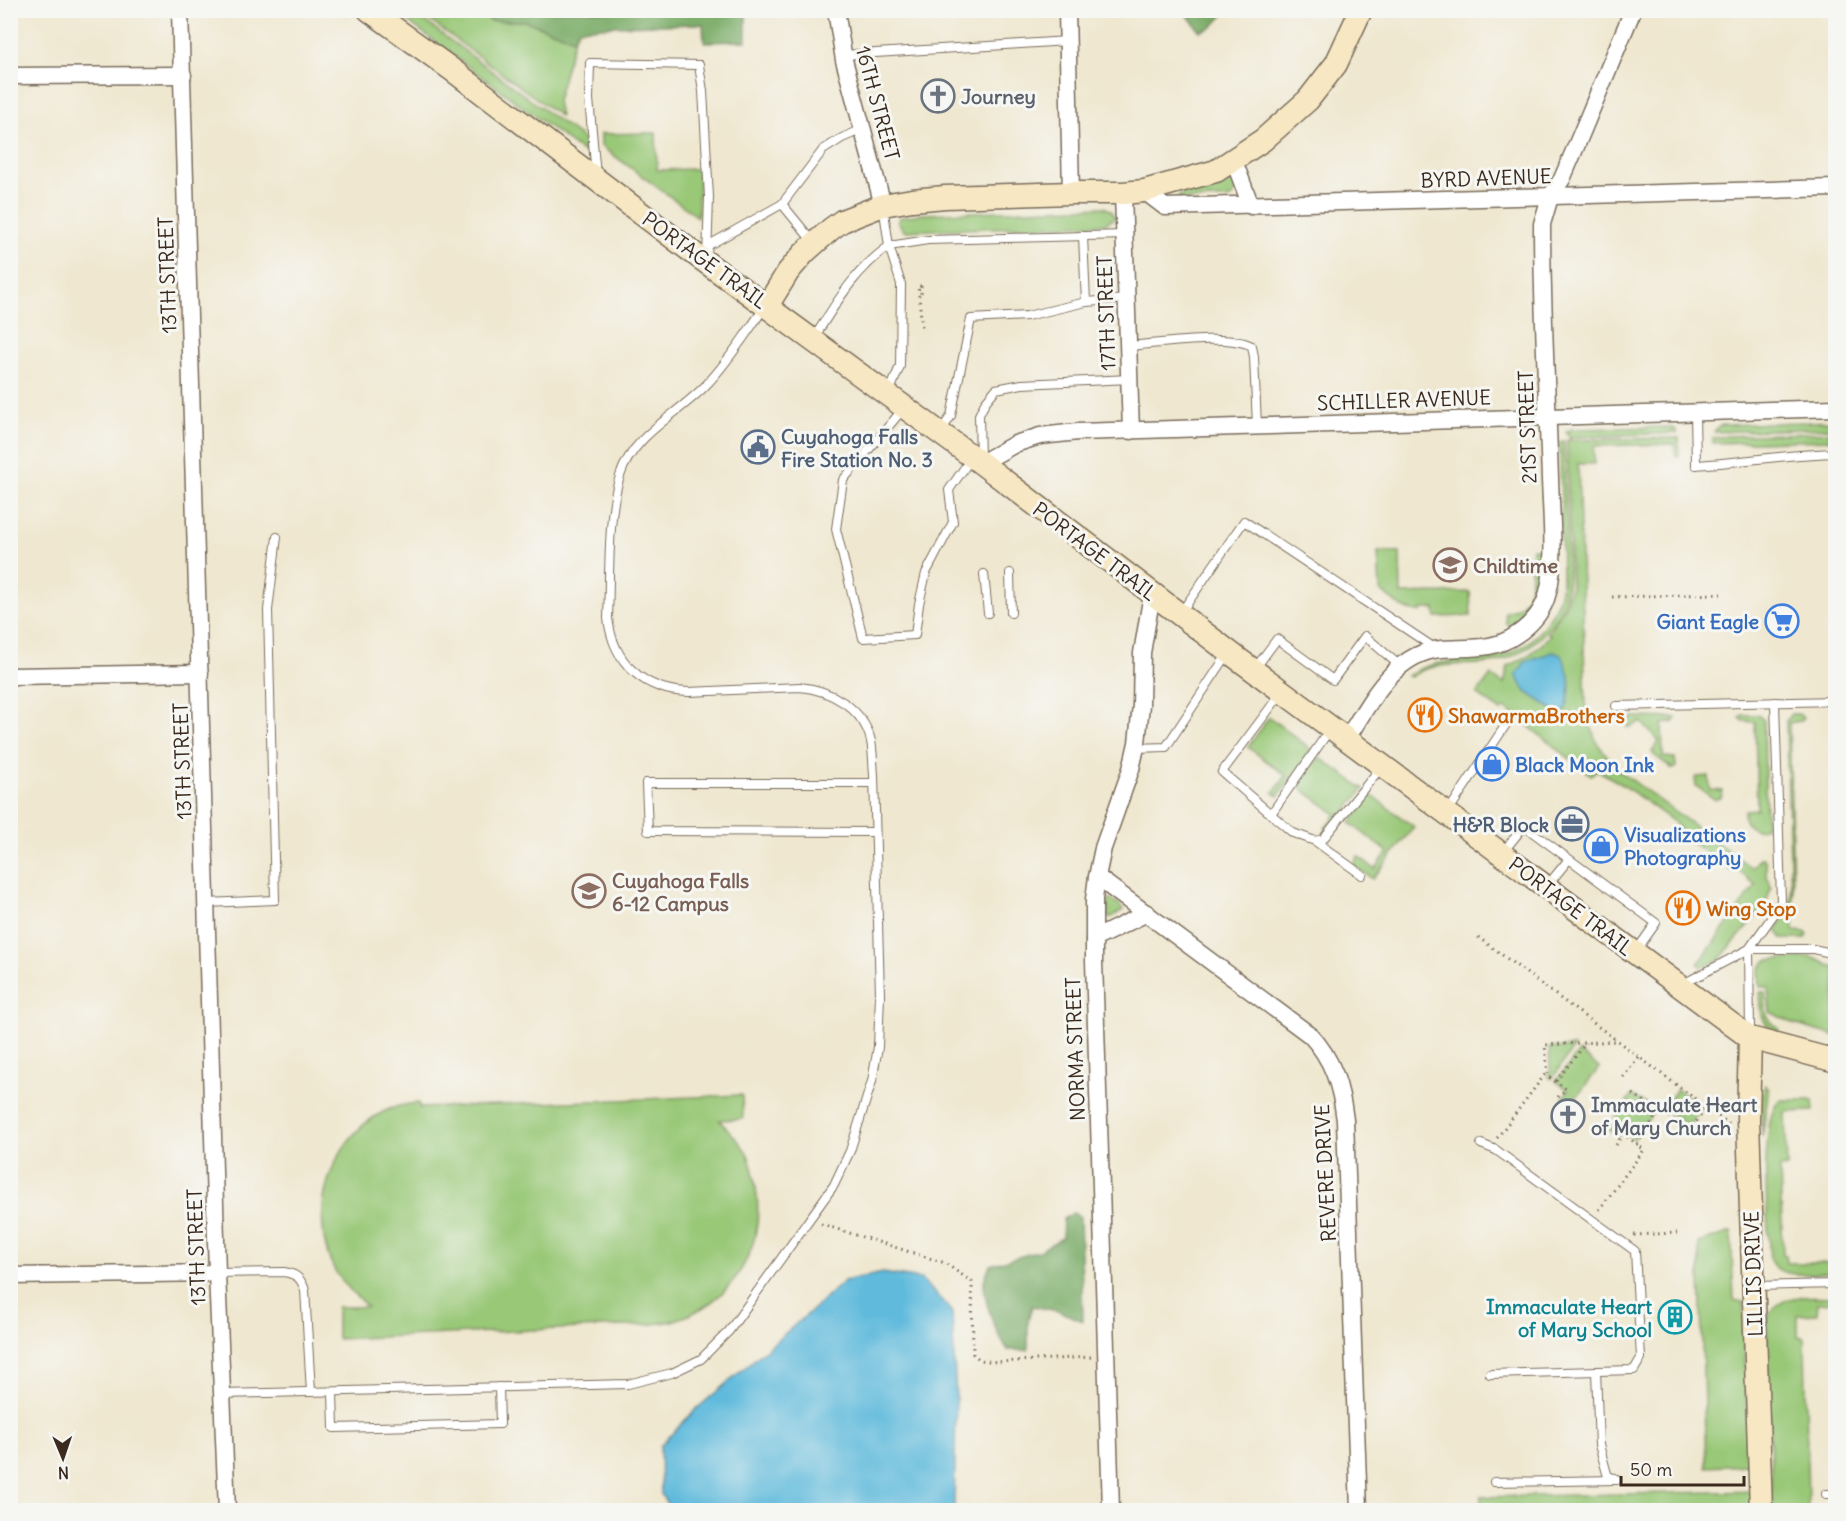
<svg xmlns="http://www.w3.org/2000/svg" width="1846" height="1521" font-family="Delius,sans-serif">
  <style>
    .green { fill: #99c877; stroke: #6a794a; stroke-width: 1.5 }
    .forest { fill: #7aac68; stroke: #5a6b43; stroke-width: 1.5 }
    .water { fill: #5ebadc; stroke: #4c727d; stroke-width: 1.5 }
    .lines { fill: none; stroke-linecap: round; stroke-linejoin: round }
    .lane-casing { stroke: #7a6c5c; stroke-width: 10 }
    .street-casing { stroke: #7a6c5c; stroke-width: 19 }
    .secondary-casing { stroke: #7a6c5c; stroke-width: 25 }
    .path { stroke: #7a6c5c; stroke-width: 3; stroke-dasharray: 1.5 4.5; stroke-linecap: butt }
    .lane { stroke: #fff; stroke-width: 8 }
    .street { stroke: #fff; stroke-width: 16 }
    .secondary { stroke: #f7e8c3; stroke-width: 22 }
    .labels { text-anchor: middle; dominant-baseline: central; stroke-width: 6; stroke-linejoin: round; paint-order: stroke }
    .worship-label { font-size: 20px; font-weight: bold; fill: #5b616d; stroke: #f6f6f2; text-anchor: start }
    .street-label { font-size: 20px; fill: #3b2a1e; stroke: #f6f6f2 }
    .service-label { font-size: 20px; font-weight: bold; fill: #4e5e75; stroke: #f6f6f2; text-anchor: start }
    .education-label { font-size: 20px; font-weight: bold; fill: #785e54; stroke: #f6f6f2; text-anchor: start }
    .shop-label { font-size: 20px; font-weight: bold; fill: #366cbe; stroke: #f6f6f2; text-anchor: start }
    .food-label { font-size: 20px; font-weight: bold; fill: #c56008; stroke: #f6f6f2; text-anchor: start }
    .culture-label { font-size: 20px; font-weight: bold; fill: #0d838f; stroke: #f6f6f2; text-anchor: end }
  </style>
  <rect width="100%" height="100%" fill="#f6f6f2"/>
  <filter id="ink" filterUnits="userSpaceOnUse"><feTurbulence type="fractalNoise" baseFrequency=".0167" numOctaves="2"/><feDisplacementMap in="SourceGraphic" scale="12" xChannelSelector="R" yChannelSelector="G"/><feConvolveMatrix kernelMatrix="1 2 1 2 8 2 1 2 1" color-interpolation-filters="sRGB"/></filter>
  <filter id="wash" filterUnits="userSpaceOnUse"><feTurbulence type="fractalNoise" baseFrequency=".008" numOctaves="4" result="noise"/><feDisplacementMap in="SourceGraphic" scale="24" xChannelSelector="R" yChannelSelector="G"/><feGaussianBlur stdDeviation="1.35" result="paint"/><feColorMatrix in="noise" values="0 0 0 0 0 0 0 0 0 0 0 0 0 0 0 0 0 1.4 0 .05"/><feComposite in="paint" operator="in"/></filter>
  <g filter="url(#wash)">
    <rect width="100%" height="100%" fill="#efe7cf"/>
    <g class="green">
      <path d="M394,11H411L586,141L584,153Z"/>
      <path d="M417,11H475L491,21H525L574,39L557,101L560,116Z"/>
      <path d="M656,133L657,170L696,169L699,171L698,217L601,146V134Z"/>
      <path d="M1226,179L1235,183L1236,191L1233,197L1227,199L1180,200L1178,198L1180,195Z"/>
      <path d="M1104,207L1112,211L1115,218L1105,224L904,231L898,222L900,217L922,214Z"/>
      <path d="M1835,421V428L1714,432L1717,427L1722,425Z"/>
      <path d="M1667,427L1675,429L1677,433L1570,437L1566,432L1572,429Z"/>
      <path d="M1835,432V440L1713,443V438L1726,436Z"/>
      <path d="M1679,438V457L1676,456L1675,444L1594,446V464H1578L1586,707L1588,719L1597,743L1617,769L1752,868L1760,858H1763L1766,862V875L1769,880L1771,888L1765,906L1718,961L1703,967L1698,964L1756,885L1733,867L1731,871L1686,838L1674,822L1623,785L1597,770L1591,775L1505,708L1501,711L1477,694L1491,675L1504,684L1508,666C1525,659 1538,650 1550,635L1548,634L1565,606L1571,586L1567,440Z"/>
      <path d="M1564,441C1565,471 1566,502 1567,532C1567,556 1571,582 1563,605C1553,630 1526,654 1500,661C1471,669 1436,658 1411,677L1407,676C1448,647 1503,675 1539,632C1552,616 1560,602 1562,582L1560,442Z"/>
      <path d="M1532,548L1542,550C1542,585 1542,607 1512,628L1506,623L1505,612C1539,605 1529,573 1532,548Z"/>
      <path d="M1378,552L1400,553L1401,594L1470,592L1471,616L1436,617L1435,609H1422L1421,612C1404,612 1392,600 1380,590Z"/>
      <path d="M1791,714H1799L1803,718L1801,721L1789,723L1794,931L1805,932L1808,935L1805,939H1782L1777,930L1788,910L1791,895L1786,721Z"/>
      <path d="M1742,715H1758L1764,720L1766,824L1765,827C1754,835 1740,822 1745,810L1757,809L1755,722L1743,721L1740,718Z"/>
      <path d="M1269,717L1313,751L1278,796L1273,793L1286,776L1248,747Z"/>
      <path d="M1633,717L1676,718L1675,722L1662,724L1663,757L1675,758L1676,767L1673,769L1654,755L1652,752L1659,741L1641,722L1628,728L1627,723Z"/>
      <path d="M1319,757L1364,789L1329,831L1325,828L1336,814L1298,786Z"/>
      <path d="M1709,776L1710,790L1723,791L1721,798L1714,799L1696,786L1695,779L1697,777Z"/>
      <path d="M1371,795L1414,827L1373,879L1353,866L1358,856L1375,869L1388,852L1350,823Z"/>
      <path d="M1108,900C1113,899 1122,905 1123,910L1112,917H1107Z"/>
      <path d="M1812,957L1831,966H1835V1036L1794,1024L1770,1012L1768,987H1760L1759,970L1766,960Z"/>
      <path d="M1760,992H1765C1766,1009 1763,1019 1779,1029L1778,1034C1759,1022 1761,1013 1760,992Z"/>
      <path d="M1574,1047L1552,1079L1548,1076L1550,1070L1549,1048Z"/>
      <path d="M1579,1052L1599,1068L1570,1106L1562,1100L1568,1090L1556,1081Z"/>
      <path d="M1765,1085L1769,1088L1762,1137L1761,1100Z"/>
      <path d="M1677,1089L1702,1108L1688,1126L1663,1108Z"/>
      <path d="M742,1095L743,1119L719,1120C729,1131 741,1141 748,1155C754,1168 755,1182 757,1196C763,1253 730,1303 675,1320C666,1323 656,1323 647,1325L337,1339V1307H367C355,1294 343,1285 334,1269C307,1216 329,1139 383,1112C394,1106 407,1104 419,1103V1108Z"/>
      <path d="M1632,1095L1655,1110L1633,1139L1622,1131L1618,1136L1608,1128Z"/>
      <path d="M1780,1100H1813L1814,1111L1785,1112L1787,1167L1780,1168L1783,1255H1786L1787,1263H1835V1272C1816,1273 1779,1281 1770,1260C1768,1230 1758,1117 1780,1100Z"/>
      <path d="M1731,1232L1734,1300L1743,1302L1749,1465L1706,1467L1699,1243Z"/>
      <path d="M1835,1297V1302L1818,1303L1817,1314L1798,1315V1336L1802,1337L1805,1340L1808,1510H1772L1767,1319C1779,1291 1810,1297 1835,1297Z"/>
      <path d="M1760,1491L1761,1510H1481V1497Z"/>
    </g>
    <g class="forest">
      <path d="M475,11H746V41L704,42L703,24L614,26L579,29L574,39L525,21H491Z"/>
      <path d="M1184,11L1227,10V11L1212,27L1200,31Z"/>
      <path d="M1073,1213L1080,1217L1083,1321L1058,1311L1032,1306L1028,1321V1350H1008C995,1332 985,1306 984,1283C984,1277 988,1271 990,1265L1039,1251L1062,1238L1063,1219Z"/>
    </g>
    <g class="water">
      <path d="M1553,652L1561,655C1572,675 1572,690 1565,712L1555,711L1526,692L1516,675L1526,661Z"/>
      <path d="M883,1273L921,1279L952,1311L956,1402L954,1510H671L661,1494L660,1446L694,1411L810,1312L844,1281Z"/>
    </g>
  </g>
  <g filter="url(#ink)">
    <g class="lines">
      <defs>
        <g id="lane">
          <path d="M843,55L1068,41"/>
          <path d="M596,175L589,99L590,63L699,65L703,91L709,197L707,259"/>
          <path d="M782,204L823,150L842,138L863,129"/>
          <path d="M1083,236L1086,302L1127,299"/>
          <path d="M709,245L782,204L814,243"/>
          <path d="M814,338C837,302 853,272 889,246L883,205"/>
          <path d="M1128,346C1159,344 1227,333 1252,346L1254,357L1257,426"/>
          <path d="M889,393L900,366L901,284L889,246L928,240L1125,235"/>
          <path d="M904,408L843,480L836,529L863,638L915,635L919,604L926,573L953,522L949,490L972,457"/>
          <path d="M1695,412L1696,465C1742,462 1788,454 1836,453"/>
          <path d="M941,431L951,416L971,319L1027,316L1086,302"/>
          <path d="M980,459L979,415L986,401L996,389L1022,384L1130,379"/>
          <path d="M1010,573L1011,613"/>
          <path d="M984,574L988,613"/>
          <path d="M1180,614L1244,521L1436,649"/>
          <path d="M1254,670L1277,639L1333,680L1365,636L1400,666"/>
          <path d="M1282,692L1222,772L1293,833L1315,841L1323,839L1382,766"/>
          <path d="M1616,706L1836,701"/>
          <path d="M1135,748L1166,747L1229,652"/>
          <path d="M874,783H646L648,831L875,832"/>
          <path d="M1447,813L1509,720"/>
          <path d="M1271,814L1331,728"/>
          <path d="M1315,841L1362,875"/>
          <path d="M1503,852L1524,826L1569,859"/>
          <path d="M1547,886L1569,859L1656,923L1636,951"/>
          <path d="M207,903L275,900L268,610L277,537"/>
          <path d="M1683,984L1749,949H1813L1836,954"/>
          <path d="M1750,1034L1749,949L1777,910L1781,901L1775,702"/>
          <path d="M1481,1144L1496,1150L1635,1251L1641,1358L1634,1370L1490,1374"/>
          <path d="M217,1273L284,1272C296,1274 301,1278 305,1290L311,1392"/>
          <path d="M1755,1286L1836,1284"/>
          <path d="M1596,1371L1599,1445L1608,1477L1614,1478"/>
          <path d="M333,1392L334,1428L500,1424L499,1387"/>
          <path d="M223,1394L628,1384L672,1373L701,1359L729,1331L834,1185L850,1151L872,1081L878,1047L880,995L874,775C873,764 873,752 871,741C863,708 831,690 800,687L689,692C644,691 613,663 608,618C610,576 607,516 620,476C634,433 677,416 707,384C729,361 746,333 765,307"/>
          <path d="M1494,1482L1617,1480"/>
          <path d="M1826,1494H1836"/>
        </g>
        <g id="street">
          <path d="M180,10L217,1273L227,1510"/>
          <path d="M836,10L844,60L883,205"/>
          <path d="M1067,10L1071,193"/>
          <path d="M10,76L183,75"/>
          <path d="M1234,161L1251,206"/>
          <path d="M1144,191L1165,207L1836,188"/>
          <path d="M1123,193L1131,431"/>
          <path d="M981,463L1015,444L1040,436L1078,432L1836,408"/>
          <path d="M10,676L200,673"/>
          <path d="M1346,740C1370,703 1393,653 1441,649C1468,647 1493,651 1516,635C1531,625 1544,610 1548,592C1556,564 1551,510 1550,479C1547,394 1542,309 1542,224L1550,197L1562,179L1577,144L1633,10"/>
          <path d="M1097,877L1310,1035C1333,1059 1341,1087 1345,1120L1359,1510"/>
          <path d="M1094,939L1147,913"/>
          <path d="M10,1276L217,1273"/>
          <path d="M1111,1510L1094,961V899L1097,877L1103,848L1131,769L1137,743L1141,705L1142,653L1152,594"/>
        </g>
        <g id="secondary">
          <path d="M369,10L451,69L696,255L981,463L1237,658L1750,1038L1836,1061"/>
          <path d="M767,306L788,272L805,252L831,229L842,221L883,205L912,200L945,197L1071,193H1123L1144,191L1216,171L1263,140L1308,100L1336,64L1361,10"/>
          <path d="M1750,1038L1748,1120L1761,1510"/>
        </g>
      </defs>
      <use href="#lane" class="lane-casing"/>
      <use href="#street" class="street-casing"/>
      <use href="#secondary" class="secondary-casing"/>
      <g class="path">
        <path d="M921,286H918L922,328"/>
        <path d="M921,286V296"/>
        <path d="M1612,597L1721,594"/>
        <path d="M1478,937L1729,1124"/>
        <path d="M1623,1077L1639,1057"/>
        <path d="M1556,1081L1586,1043"/>
        <path d="M1633,1094L1690,1130L1707,1107"/>
        <path d="M1558,1097L1566,1089L1548,1076L1545,1045L1616,1041"/>
        <path d="M1497,1138L1546,1073"/>
        <path d="M1616,1145L1623,1134L1637,1144L1660,1110"/>
        <path d="M1599,1210L1644,1150L1637,1144"/>
        <path d="M821,1224L945,1263L972,1282L973,1354L980,1360L997,1362L1092,1357"/>
        <path d="M1634,1235L1677,1233"/>
      </g>
      <use href="#lane" class="lane"/>
      <use href="#street" class="street"/>
      <use href="#secondary" class="secondary"/>
    </g>
  </g>
  <defs>
    <symbol id="church-ring" viewBox="-11 -11 22 22"><circle r="9.5" fill="#f6f6f2" stroke="#6b7280" stroke-width="1.5"/><path d="M-1.2-6h2.4v3.5h3.3v2.4h-3.3V6h-2.4V-.1h-3.3v-2.4h3.3Z" fill="#6b7280"/></symbol>
    <symbol id="civic-ring" viewBox="-11 -11 22 22"><circle r="9.5" fill="#f6f6f2" stroke="#5c6f8a" stroke-width="1.5"/><path d="M-.6-6.5H3V-4.5H.6V-3L4-1V1h2V6H-6V1h2V-1L-.6-3ZM-1.2 2.5V6h2.4V2.5Z" fill="#5c6f8a"/></symbol>
    <symbol id="school-ring" viewBox="-11 -11 22 22"><circle r="9.5" fill="#f6f6f2" stroke="#8d6e63" stroke-width="1.5"/><path d="M0-5L7-2L0 1L-7-2ZM-4 1L0 2.5L4 1V4Q0 6-4 4Z" fill="#8d6e63"/></symbol>
    <symbol id="supermarket-ring" viewBox="-11 -11 22 22"><circle r="9.5" fill="#f6f6f2" stroke="#3f7fe0" stroke-width="1.5"/><path d="M-6-5.5h2.5l.6 2H6L4.5 2H-2.5L-4.4-4H-6ZM-1.5 3.2a1.3 1.3 0 1 0 .1 0ZM3 3.2a1.3 1.3 0 1 0 .1 0Z" fill="#3f7fe0"/></symbol>
    <symbol id="restaurant-ring" viewBox="-11 -11 22 22"><circle r="9.5" fill="#f6f6f2" stroke="#e8710a" stroke-width="1.5"/><path d="M-5-6h1v4h1v-4h1v4h1v-4h1v5L-1.5 .5V6h-2V.5L-5-1ZM5-6V6H3V1.5H1.5Q1.5-4 5-6Z" fill="#e8710a"/></symbol>
    <symbol id="shop-ring" viewBox="-11 -11 22 22"><circle r="9.5" fill="#f6f6f2" stroke="#3f7fe0" stroke-width="1.5"/><path d="M-5-2.5h2.3a2.7 3.5 0 0 1 5.4 0H5L5.5 6h-11ZM-1.5-2.5h3a1.5 2.3 0 0 0-3 0Z" fill="#3f7fe0"/></symbol>
    <symbol id="office-ring" viewBox="-11 -11 22 22"><circle r="9.5" fill="#f6f6f2" stroke="#5c6f8a" stroke-width="1.5"/><path d="M-6-3h4V-5.5h4V-3h4V5H-6ZM-1-4.5V-3h2v-1.5ZM-6 0V1H6V0Z" fill="#5c6f8a"/></symbol>
    <symbol id="building-ring" viewBox="-11 -11 22 22"><circle r="9.5" fill="#f6f6f2" stroke="#0f9aa8" stroke-width="1.5"/><path d="M-4-6H4V6H1V3H-1V6H-4ZM-2.5-4.3h1.7v1.8h-1.7ZM.8-4.3h1.7v1.8H.8ZM-2.5-1h1.7V.8h-1.7ZM.8-1h1.7V.8H.8Z" fill="#0f9aa8"/></symbol>
  </defs>
  <g fill-rule="evenodd">
    <use href="#church-ring" x="919" y="77" width="38" height="38"/>
    <use href="#civic-ring" x="739" y="428" width="38" height="38"/>
    <use href="#school-ring" x="1431" y="546" width="38" height="38"/>
    <use href="#supermarket-ring" x="1763" y="602" width="38" height="38"/>
    <use href="#restaurant-ring" x="1406" y="696" width="38" height="38"/>
    <use href="#shop-ring" x="1473" y="745" width="38" height="38"/>
    <use href="#office-ring" x="1553" y="805" width="38" height="38"/>
    <use href="#shop-ring" x="1582" y="827" width="38" height="38"/>
    <use href="#school-ring" x="570" y="872" width="38" height="38"/>
    <use href="#restaurant-ring" x="1664" y="889" width="38" height="38"/>
    <use href="#church-ring" x="1549" y="1097" width="38" height="38"/>
    <use href="#building-ring" x="1656" y="1298" width="38" height="38"/>
  </g>
  <g class="labels">
    <g class="worship-label">
      <text x="961" y="96">Journey</text>
      <text x="1591" y="1104">Immaculate Heart<tspan x="1591" dy="23">of Mary Church</tspan></text>
    </g>
    <g class="street-label">
      <text transform="translate(878 103) rotate(75)">16TH STREET</text>
      <text transform="translate(1486 178) rotate(-2)">BYRD AVENUE</text>
      <text transform="translate(705 260) rotate(36)">PORTAGE TRAIL</text>
      <text transform="translate(167 275) rotate(-92)">13TH STREET</text>
      <text transform="translate(1106 313) rotate(-92)">17TH STREET</text>
      <text transform="translate(1404 400) rotate(-2)">SCHILLER AVENUE</text>
      <text transform="translate(1527 427) rotate(-92)">21ST STREET</text>
      <text transform="translate(1095 551) rotate(37)">PORTAGE TRAIL</text>
      <text transform="translate(182 761) rotate(-92)">13TH STREET</text>
      <text transform="translate(1571 906) rotate(37)">PORTAGE TRAIL</text>
      <text transform="translate(1075 1049) rotate(-92)">NORMA STREET</text>
      <text transform="translate(1325 1173) rotate(-93)">REVERE DRIVE</text>
      <text transform="translate(196 1247) rotate(-92)">13TH STREET</text>
      <text transform="translate(1753 1274) rotate(-92)">LILLIS DRIVE</text>
    </g>
    <g class="service-label">
      <text x="781" y="436">Cuyahoga Falls<tspan x="781" dy="23">Fire Station No. 3</tspan></text>
      <text x="1549" y="824" text-anchor="end">H&amp;R Block</text>
    </g>
    <g class="education-label">
      <text x="1473" y="565">Childtime</text>
      <text x="612" y="880">Cuyahoga Falls<tspan x="612" dy="23">6-12 Campus</tspan></text>
    </g>
    <g class="shop-label">
      <text x="1759" y="621" text-anchor="end">Giant Eagle</text>
      <text x="1515" y="764">Black Moon Ink</text>
      <text x="1624" y="834">Visualizations<tspan x="1624" dy="23">Photography</tspan></text>
    </g>
    <g class="food-label">
      <text x="1448" y="715">ShawarmaBrothers</text>
      <text x="1706" y="908">Wing Stop</text>
    </g>
    <g class="culture-label">
      <text x="1652" y="1306">Immaculate Heart<tspan x="1652" dy="23">of Mary School</tspan></text>
    </g>
  </g>
  <rect width="1846" height="1521" fill="none" stroke="#f6f6f2" stroke-width="36"/>
  <g transform="translate(63 1458) rotate(178)" stroke="#f6f6f2" stroke-width="4.5" paint-order="stroke">
  <path d="M0-4.5L10 22L0 15L-10 22Z" fill="#3b2a1e"/>
  <text y="-9" font-size="16" font-weight="bold" text-anchor="middle" fill="#3b2a1e">N</text>
  </g>
  <path d="M1621 1476v9h123v-9" fill="none" stroke="#3b2a1e" stroke-width="3"/>
  <text x="1630" y="1476" font-size="18" fill="#3b2a1e" stroke="#f6f6f2" stroke-width="4.5" paint-order="stroke">50 m</text>
</svg>
